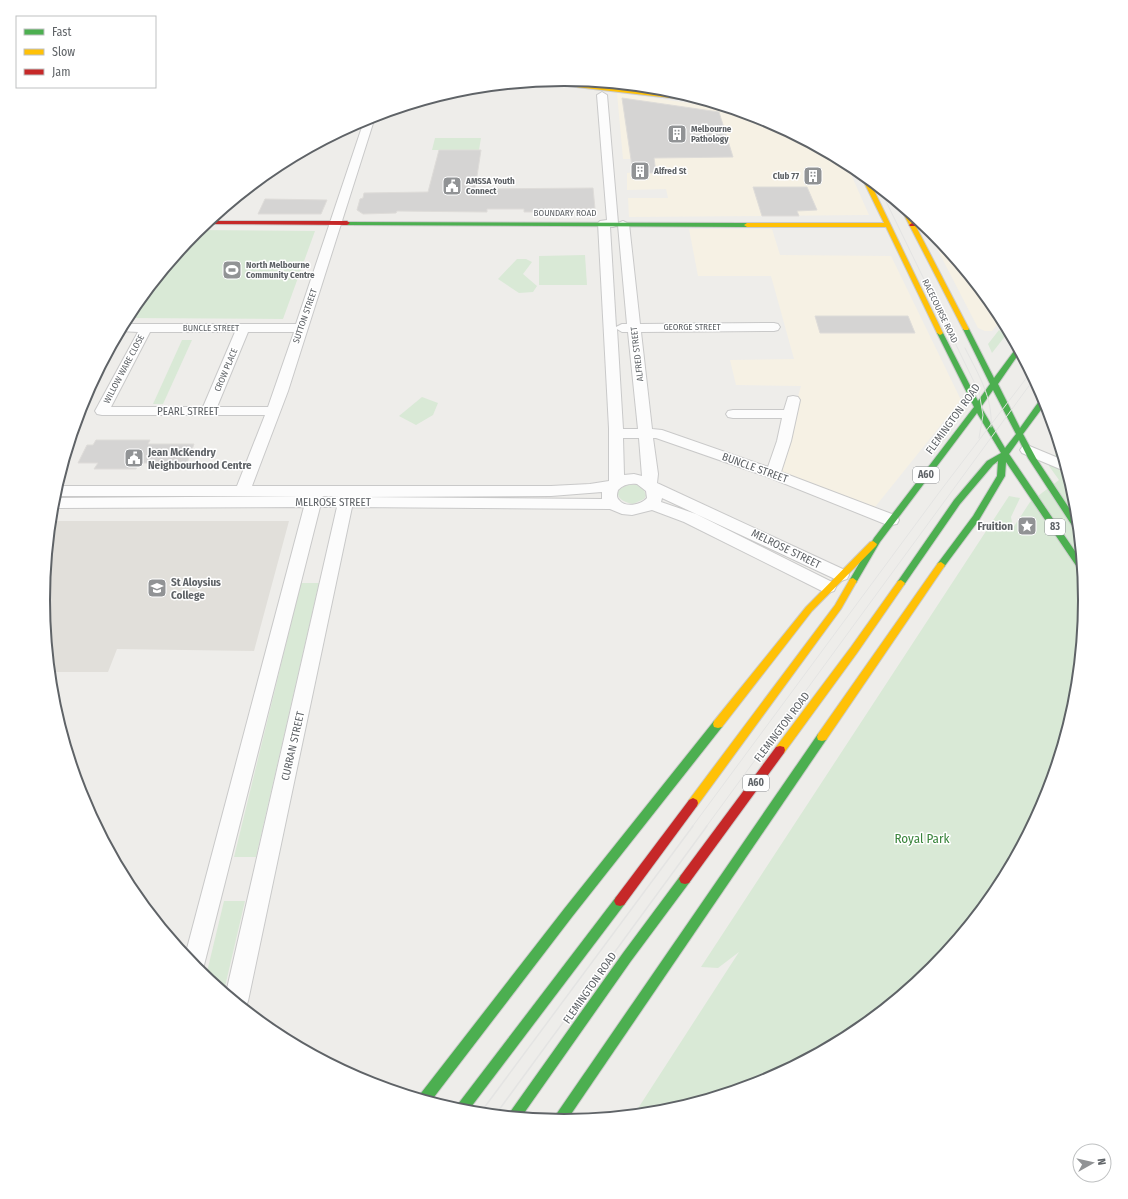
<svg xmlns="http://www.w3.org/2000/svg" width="1128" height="1199" font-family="'Fira Sans Condensed',sans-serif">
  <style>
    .commercial { fill: #f6f1e4 }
    .education { fill: #e1dfda }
    .green { fill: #d9e9d6 }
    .building { fill: #d5d4d3; stroke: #dedcd9 }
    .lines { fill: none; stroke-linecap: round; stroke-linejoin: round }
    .street-casing { stroke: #c9c9c9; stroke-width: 2 }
    .fast-casing { stroke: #cbcbcb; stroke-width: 2 }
    .slow-casing { stroke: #cbcbcb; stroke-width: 2 }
    .jam-casing { stroke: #cbcbcb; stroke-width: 2 }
    .street { fill: #fcfcfc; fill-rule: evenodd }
    .fast { fill: #4caf50; fill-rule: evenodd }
    .slow { fill: #ffc107; fill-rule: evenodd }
    .jam { fill: #c62828; fill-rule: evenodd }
    .tram-far1 { stroke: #e4e4e3; stroke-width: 1 }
    .tram { stroke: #e4e4e3; stroke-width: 1.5 }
    .labels { text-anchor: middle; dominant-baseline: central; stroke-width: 3; stroke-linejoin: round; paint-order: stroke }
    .far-poi-label { font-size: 9px; font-weight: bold; fill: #5f6367; stroke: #fff; text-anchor: start }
    .far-street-label { font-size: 9px; fill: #5f6367; stroke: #fff }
    .shield { fill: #fff; stroke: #8f9295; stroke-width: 1 }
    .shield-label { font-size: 10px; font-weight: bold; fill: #5f6367 }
    .street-label { font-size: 11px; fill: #5f6367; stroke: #fff }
    .poi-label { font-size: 11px; font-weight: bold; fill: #5f6367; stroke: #fff; text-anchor: start }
    .near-park-label { font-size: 13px; fill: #39843b; stroke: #fff }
    .rim { fill: none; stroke: #5f6367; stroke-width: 2 }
  </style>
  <rect width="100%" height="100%" fill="#eeedea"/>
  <g class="commercial">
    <path d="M617,93L733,109L764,118L846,163L869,215L629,217L628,198H668L666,189L627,190V173L656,170L652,159H623Z"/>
    <path d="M689,229H772L780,255L891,256L961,400L871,512L776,471L801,386L736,385L730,360L794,359L771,276H698Z"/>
    <path d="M934,234L997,310L1002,319L992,331H985L978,328L930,235Z"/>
  </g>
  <path class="education" d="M51,521H289L254,651L117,649L108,672H50L43,599Z"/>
  <g class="green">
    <path d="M435,138H481L479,150H432Z"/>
    <path d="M196,230L315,231L283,319L126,318L131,310Z"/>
    <path d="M585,255L587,285H539V256Z"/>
    <path d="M517,259H526L532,262L523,274L537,286L533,292L519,293L498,279Z"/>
    <path d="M999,330L1006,335L992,353L988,344Z"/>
    <path d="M182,340H192L163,404H153Z"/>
    <path d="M422,397L438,403L433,415L416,425L399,416Z"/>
    <path d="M1057,451L1061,452L1075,498L1085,600L1075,701L1045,799L997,889L932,968L853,1033L763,1081L665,1111L635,1113L739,952L718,968L701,967L1009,496L1020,498L1011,517L1013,528L1030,502L1059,480L1049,466Z"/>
    <path d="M628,485H637L644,490L646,496L644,499L633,504C619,502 610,491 628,485Z"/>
    <path d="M301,583H319L256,857H234Z"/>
    <path d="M224,901H245L224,991L206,976Z"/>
  </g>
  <g class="building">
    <path d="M622,98L719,112L733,157L654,158L656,173H633Z"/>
    <path d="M439,150H481L475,189L593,188L595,209H547V212H524V209H487V212L397,211L396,213L363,214L357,210L360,199L363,198L364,193L428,192Z"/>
    <path d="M753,187H807L817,210L797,211L799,216H762Z"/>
    <path d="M265,199L327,200L321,214H258Z"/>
    <path d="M815,316H908L915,333H820Z"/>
    <path d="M96,440H150L148,444H194L187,463H139L136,469H94L98,463H78L87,445H93Z"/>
  </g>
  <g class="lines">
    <defs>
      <g id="street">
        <path d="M602,92L607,95L618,223L623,221L629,224L640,324L774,323L778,324L780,327L778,330L774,331L641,332L652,429L662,430L768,467L777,441L782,418H733L728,417L726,414L728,411L733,410H784L788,397L793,396L798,397L800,400L791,441L781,472L897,516L899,520L897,524L891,525L885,524L768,477L656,438H653L658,474L657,483L847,571L849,575L847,579L841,581L835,579L662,498L661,502L696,514L834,583L836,587L834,591L828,593L822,591L684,522L652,510L632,515L622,514L610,509L352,507L248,1001L245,1008L226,993L337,507H320L202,973L185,956L304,507L53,508V498L307,496H54L57,486H237L265,415H102L97,414L95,411L138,332L119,331L123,324H296L365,118L374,115L375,117L288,391L252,486H551L590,484L609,481V428L598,223L600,221L607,220L597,95ZM618,225L627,324H622L616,327L610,227H613ZM617,329L622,332H628L638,429H623ZM150,332H235L203,407H111ZM248,332H294L268,407H217ZM623,438H639L642,476L634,474L624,475ZM637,484L646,491L647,498C641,505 625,508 619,500C616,497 617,494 618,490C623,485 629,483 637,484ZM602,492V499L355,497L551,496ZM323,496H339L322,497Z"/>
        <path d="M1027,445L1063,460L1067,470L1060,469L1022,453L1020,450L1022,447Z"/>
      </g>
      <g id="fast">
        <path d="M345,222L747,223L750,225L747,227L347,225L345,224Z"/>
        <path d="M966,327L969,329L994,378L1017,347L1020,352L998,384L1020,428L1042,397H1044L1046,403L1023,434L1036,458L1077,520L1078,531L1075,530L1028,458L1019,440L1009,454L1081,560L1082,571L1079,570L1006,462L1005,476L979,520L944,567H938L937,565L938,563L973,516L997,476L998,461L993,465L960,504L904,585H898L897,583L898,581L954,500L987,461L1001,453L977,413L880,542L856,583H850L849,581L874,538L974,407L937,333L938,332L940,331L943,333L978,401L990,384L963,329ZM993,390L1016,434L1005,448L981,407Z"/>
        <path d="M718,720L722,721L723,724L722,727L572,917L431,1101L418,1097L564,909L714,721Z"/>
        <path d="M822,733L826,734L827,737L826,740L567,1120L553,1119L818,734Z"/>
        <path d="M685,874L689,875L691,879L689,883L631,961L522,1116L508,1115L623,953L681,875Z"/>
        <path d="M620,896L624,897L626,901L624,905L468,1111L455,1108L616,897Z"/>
      </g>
      <g id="slow">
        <path d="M544,81L622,89L700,99L714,103L533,82Z"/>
        <path d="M861,173L868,178L943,333L942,334L940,335L937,333L886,227H747L744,225L747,223H884L860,174Z"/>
        <path d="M901,206L908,211L969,329L968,330H964L963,329L900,207Z"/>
        <path d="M873,541L877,544L876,546L812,611L722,727L718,728L714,727L713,724L714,721L806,607L870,542Z"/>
        <path d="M941,562L945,565L944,567L826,740L822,741L818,740L817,737L818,734L938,563Z"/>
        <path d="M853,578L857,581L841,609L697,806L693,808L689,806L688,803L689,800L835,605L850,579Z"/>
        <path d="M901,580L905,583L904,585L857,653L784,753L780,754L776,753L775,750L776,747L851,647L898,581Z"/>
      </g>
      <g id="jam">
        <path d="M208,221H347L350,223L347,225L204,224Z"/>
        <path d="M912,223H923L927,226H910L909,225Z"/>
        <path d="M780,746L784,747L785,750L784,753L689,883L685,884L681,883L679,879L681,875L776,747Z"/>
        <path d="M693,798L697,800L698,803L697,806L624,905L620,906L616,905L614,901L616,897L689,800Z"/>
      </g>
    </defs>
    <use href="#street" class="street-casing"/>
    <use href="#fast" class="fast-casing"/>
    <use href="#slow" class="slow-casing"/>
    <use href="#jam" class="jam-casing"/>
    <use href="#street" class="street"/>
    <use href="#fast" class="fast"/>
    <use href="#slow" class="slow"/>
    <use href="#jam" class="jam"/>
    <g class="tram-far1">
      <path d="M879,187L979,392L983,415L979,438"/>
      <path d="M965,348C978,374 993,397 991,427"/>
      <path d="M692,827L941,490L1031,372"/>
      <path d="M706,827L1034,379"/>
    </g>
    <g class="tram">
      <path d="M481,1112L693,826"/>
      <path d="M496,1114L707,826"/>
    </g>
  </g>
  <defs>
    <symbol id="building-square" viewBox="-11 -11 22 22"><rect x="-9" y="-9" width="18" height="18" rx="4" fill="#919395" stroke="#fff"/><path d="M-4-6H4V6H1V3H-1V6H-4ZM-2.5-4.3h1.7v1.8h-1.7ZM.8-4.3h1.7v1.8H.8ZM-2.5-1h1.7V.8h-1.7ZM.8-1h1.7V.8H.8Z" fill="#fff"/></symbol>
    <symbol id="civic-square" viewBox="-11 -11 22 22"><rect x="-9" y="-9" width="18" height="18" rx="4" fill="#919395" stroke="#fff"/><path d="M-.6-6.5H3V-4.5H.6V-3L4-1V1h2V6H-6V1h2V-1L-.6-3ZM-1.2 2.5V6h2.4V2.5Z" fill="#fff"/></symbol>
    <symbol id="stadium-square" viewBox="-11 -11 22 22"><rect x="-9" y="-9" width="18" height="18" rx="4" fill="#919395" stroke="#fff"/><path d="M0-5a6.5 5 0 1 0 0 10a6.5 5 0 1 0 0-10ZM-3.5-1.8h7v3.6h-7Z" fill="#fff"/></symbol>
    <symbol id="sight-square" viewBox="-11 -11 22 22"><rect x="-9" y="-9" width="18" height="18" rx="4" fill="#919395" stroke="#fff"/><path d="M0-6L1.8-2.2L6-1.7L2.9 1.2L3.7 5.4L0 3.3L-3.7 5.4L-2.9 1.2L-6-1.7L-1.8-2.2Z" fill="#fff"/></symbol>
    <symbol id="school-square" viewBox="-11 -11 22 22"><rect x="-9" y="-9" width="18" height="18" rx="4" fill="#919395" stroke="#fff"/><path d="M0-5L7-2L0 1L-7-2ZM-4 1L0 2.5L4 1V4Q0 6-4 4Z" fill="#fff"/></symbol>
  </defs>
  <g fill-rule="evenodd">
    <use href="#building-square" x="666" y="123" width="22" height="22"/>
    <use href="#building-square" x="629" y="160" width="22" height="22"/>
    <use href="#building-square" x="802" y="165" width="22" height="22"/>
    <use href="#civic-square" x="441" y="175" width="22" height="22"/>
    <use href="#stadium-square" x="221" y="259" width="22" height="22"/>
    <use href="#civic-square" x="123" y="447" width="22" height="22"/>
    <use href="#sight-square" x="1016" y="515" width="22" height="22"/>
    <use href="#school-square" x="146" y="577" width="22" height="22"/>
  </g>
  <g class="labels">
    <g class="far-poi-label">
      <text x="691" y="129">Melbourne<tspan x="691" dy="10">Pathology</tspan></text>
      <text x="654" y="171">Alfred St</text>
      <text x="799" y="176" text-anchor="end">Club 77</text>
      <text x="466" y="181">AMSSA Youth<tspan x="466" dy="10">Connect</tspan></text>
      <text x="246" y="265">North Melbourne<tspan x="246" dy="10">Community Centre</tspan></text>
    </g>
    <g class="far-street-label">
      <text x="565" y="213">BOUNDARY ROAD</text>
      <text transform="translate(940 311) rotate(64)">RACECOURSE ROAD</text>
      <text transform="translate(305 316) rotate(-71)">SUTTON STREET</text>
      <text x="692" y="327">GEORGE STREET</text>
      <text x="211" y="328">BUNCLE STREET</text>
      <text transform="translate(637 354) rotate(-97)">ALFRED STREET</text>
      <text transform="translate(124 369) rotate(-62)">WILLOW WARE CLOSE</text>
      <text transform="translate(226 370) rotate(-67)">CROW PLACE</text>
    </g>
    <g class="shield">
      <rect x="913" y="467" width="26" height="16" rx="3"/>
      <rect x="1045" y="519" width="20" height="16" rx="3"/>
      <rect x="743" y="775" width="26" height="16" rx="3"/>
    </g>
    <g class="shield-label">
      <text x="926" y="475">A60</text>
      <text x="1055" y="527">83</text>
      <text x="756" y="783">A60</text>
    </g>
    <g class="street-label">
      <text x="188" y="411">PEARL STREET</text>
      <text transform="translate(953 419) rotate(-54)">FLEMINGTON ROAD</text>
      <text transform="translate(755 468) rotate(20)">BUNCLE STREET</text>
      <text x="333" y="502">MELROSE STREET</text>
      <text transform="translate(786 549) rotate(26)">MELROSE STREET</text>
      <text transform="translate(782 727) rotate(-53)">FLEMINGTON ROAD</text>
      <text transform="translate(293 746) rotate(-77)">CURRAN STREET</text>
      <text transform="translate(590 988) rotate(-55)">FLEMINGTON ROAD</text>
    </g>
    <g class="poi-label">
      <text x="148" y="452">Jean McKendry<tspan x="148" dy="13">Neighbourhood Centre</tspan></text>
      <text x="1013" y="526" text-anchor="end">Fruition</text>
      <text x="171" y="582">St Aloysius<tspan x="171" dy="13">College</tspan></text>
    </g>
    <g class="near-park-label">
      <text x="922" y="838">Royal Park</text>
    </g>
  </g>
  <path d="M0 0H1128V1199H0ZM50 600a514 514 0 1 1 1028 0a514 514 0 1 1-1028 0Z" fill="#fff" fill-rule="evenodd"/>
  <path class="rim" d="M50 600a514 514 0 1 1 1028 0a514 514 0 1 1-1028 0Z"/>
  <rect x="16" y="16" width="140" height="72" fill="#ffffff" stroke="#bfc1c2"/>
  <rect x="24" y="29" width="20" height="6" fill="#4caf50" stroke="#bfc1c2"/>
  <text x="52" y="36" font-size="12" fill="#5f6367">Fast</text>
  <rect x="24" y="49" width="20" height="6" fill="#ffc107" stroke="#bfc1c2"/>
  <text x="52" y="56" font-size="12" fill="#5f6367">Slow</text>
  <rect x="24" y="69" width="20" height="6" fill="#c62828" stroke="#bfc1c2"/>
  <text x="52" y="76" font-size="12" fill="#5f6367">Jam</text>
  <g transform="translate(1092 1163) rotate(82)"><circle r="19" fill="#ffffff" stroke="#bfc1c2"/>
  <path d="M0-3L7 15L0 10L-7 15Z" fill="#919395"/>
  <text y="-6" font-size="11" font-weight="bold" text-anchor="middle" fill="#5f6367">N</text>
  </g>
</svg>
